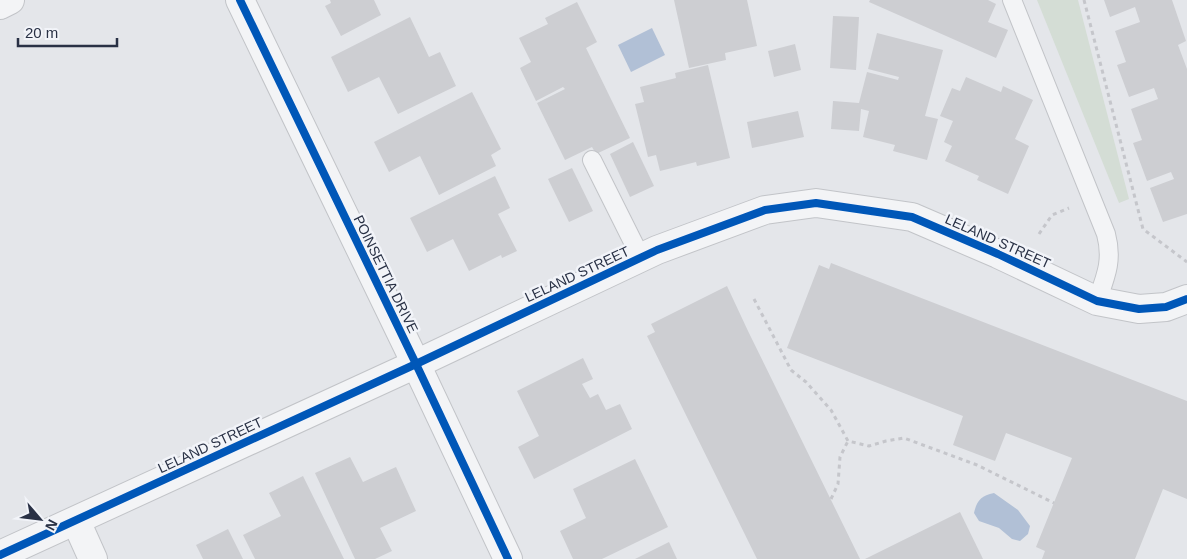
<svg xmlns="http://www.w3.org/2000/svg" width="1187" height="559" font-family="Arial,sans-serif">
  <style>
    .green { fill: #d4ddd5 }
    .water { fill: #b1c0d6 }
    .building { fill: #cdced2 }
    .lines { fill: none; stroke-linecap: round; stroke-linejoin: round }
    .service-casing { stroke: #c2c4c8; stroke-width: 20 }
    .minor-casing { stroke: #c2c4c8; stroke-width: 30 }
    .tertiary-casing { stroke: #c2c4c8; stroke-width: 30 }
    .path { stroke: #c5c6cb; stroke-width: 3; stroke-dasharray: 4 4; stroke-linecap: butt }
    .service { stroke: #f3f4f6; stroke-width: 18 }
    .minor { stroke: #f3f4f6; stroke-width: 28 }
    .tertiary { stroke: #f3f4f6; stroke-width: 28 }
    .cycleway-casing { stroke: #f2f4f9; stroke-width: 11 }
    .cycleway { stroke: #0057b8; stroke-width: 8 }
    .labels { text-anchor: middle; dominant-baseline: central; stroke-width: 5; stroke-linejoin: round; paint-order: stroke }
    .street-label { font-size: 14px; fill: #293145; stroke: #f2f4f9 }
  </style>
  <rect width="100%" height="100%" fill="#e4e6ea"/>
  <path class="green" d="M1037,0H1078L1129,199L1119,203Z"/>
  <g class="water">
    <path d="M652,28L665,55L631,72L618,45Z"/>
    <path d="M994,493L1018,510L1030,526L1028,534L1020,541L1012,539L999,528L979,521L974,513C977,500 981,496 994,493Z"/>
  </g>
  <g class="building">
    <path d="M330,0H374L381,15L341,36L325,6L331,3Z"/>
    <path d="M674,0H747L757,46L725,53L726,60L689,68Z"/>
    <path d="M870,0H988L996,4L988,22L1008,30L996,58L869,2Z"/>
    <path d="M1104,0H1172L1186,41L1178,45L1187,69V214L1163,222L1150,188L1174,179L1171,172L1147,181L1133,143L1142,140L1131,109L1158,99L1154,88L1129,97L1117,65L1126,62L1115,31L1140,22L1135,7L1110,17Z"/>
    <path d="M577,2L597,42L586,48L630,138L596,154L592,147L565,160L537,103L565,89L563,87L536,101L520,68L531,62L519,38L548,24L545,18Z"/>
    <path d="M833,16L859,17L856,70L830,68Z"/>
    <path d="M410,17L429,57L440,52L456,86L398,114L379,77L348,92L331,57Z"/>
    <path d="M877,33L943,50L925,116L938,119L927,160L893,151L895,145L863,137L869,111L861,109L859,131L831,129L833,101L859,103L867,72L898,80L899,77L868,69Z"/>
    <path d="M795,44L801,70L774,77L768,51Z"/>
    <path d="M708,65L730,158L697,166L696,162L660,171L656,155L648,157L635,104L644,102L640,87L676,78L675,73Z"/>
    <path d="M966,77L1001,92L1003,86L1033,100L1015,139L1029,146L1008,194L977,180L979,176L945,161L952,146L944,142L953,121L940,116L952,88L960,91Z"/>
    <path d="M472,92L501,149L491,155L496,166L439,195L420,156L389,172L374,142Z"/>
    <path d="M798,111L804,137L752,148L747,122Z"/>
    <path d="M633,142L654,186L630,197L610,154Z"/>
    <path d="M572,168L593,211L569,222L548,179Z"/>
    <path d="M495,176L510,208L498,214L517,251L502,258L501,255L469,271L453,239L427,252L410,218Z"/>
    <path d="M831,263L1187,401V499L1163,489L1135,559H1042L1045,551L1036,547L1072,458L1006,433L995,461L953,445L963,416L787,348L819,265L829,269Z"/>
    <path d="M727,286L748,331L860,559H757L647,336L655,332L651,324Z"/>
    <path d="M583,358L593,379L582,384L590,398L598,394L606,410L620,404L632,429L534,479L518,447L539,436L517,391Z"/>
    <path d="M350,457L363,482L396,467L416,511L380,528L392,551L375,559H355L315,473Z"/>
    <path d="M635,459L668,527L602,559H573L560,531L586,518L573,489Z"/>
    <path d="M303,476L344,559H255L243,535L281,516L269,493Z"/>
    <path d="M960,512L983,559H865Z"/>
    <path d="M228,529L243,559H203L196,545Z"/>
    <path d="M669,542L677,559H635Z"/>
  </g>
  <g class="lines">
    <defs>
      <g id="service">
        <path d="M1012,0L1106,234C1113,260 1106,276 1097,301"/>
        <path d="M592,160L641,258"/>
      </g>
      <g id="minor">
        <path d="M240,0L416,364L508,559"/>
        <path d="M0,5L10,0"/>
        <path d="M76,521L93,559"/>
      </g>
      <path id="tertiary" d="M0,555L416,364L657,250L765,210L816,203L912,217L998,254L1097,301L1139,309L1166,307L1187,299"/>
    </defs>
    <use href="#service" class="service-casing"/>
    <use href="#minor" class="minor-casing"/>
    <use href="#tertiary" class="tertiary-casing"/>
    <g class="path">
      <path d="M1084,0L1143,229L1187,262"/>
      <path d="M1039,234L1052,215L1069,208"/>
      <path d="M754,299L791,370L806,382L831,410L848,441L869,446L886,441L904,438L977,465L1054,503"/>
      <path d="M831,499L838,484L840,457L848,441"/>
    </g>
    <use href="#service" class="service"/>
    <use href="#minor" class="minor"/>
    <use href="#tertiary" class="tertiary"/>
    <defs>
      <g id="cycleway">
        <path d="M240,0L416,364L508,559"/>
        <path d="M0,555L416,364L657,250L765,210L816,203L912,217L998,254L1097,301L1139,309L1166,307L1187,299"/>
      </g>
    </defs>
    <use href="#cycleway" class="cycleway-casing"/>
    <use href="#cycleway" class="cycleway"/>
  </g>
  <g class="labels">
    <g class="street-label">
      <text transform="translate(998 241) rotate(24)">LELAND STREET</text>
      <text transform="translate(386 274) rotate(64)">POINSETTIA DRIVE</text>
      <text transform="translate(577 274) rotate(-25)">LELAND STREET</text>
      <text transform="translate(210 445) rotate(-25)">LELAND STREET</text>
    </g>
  </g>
  <g transform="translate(40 519) rotate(118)" stroke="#f2f4f9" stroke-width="4" paint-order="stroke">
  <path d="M0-4L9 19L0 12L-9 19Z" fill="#293145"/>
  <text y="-8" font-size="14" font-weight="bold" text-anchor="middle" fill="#293145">N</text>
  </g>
  <path d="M18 38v8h99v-8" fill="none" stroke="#293145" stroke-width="2.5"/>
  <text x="25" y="38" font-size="15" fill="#293145" stroke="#f2f4f9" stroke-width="4" paint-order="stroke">20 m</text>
</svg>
